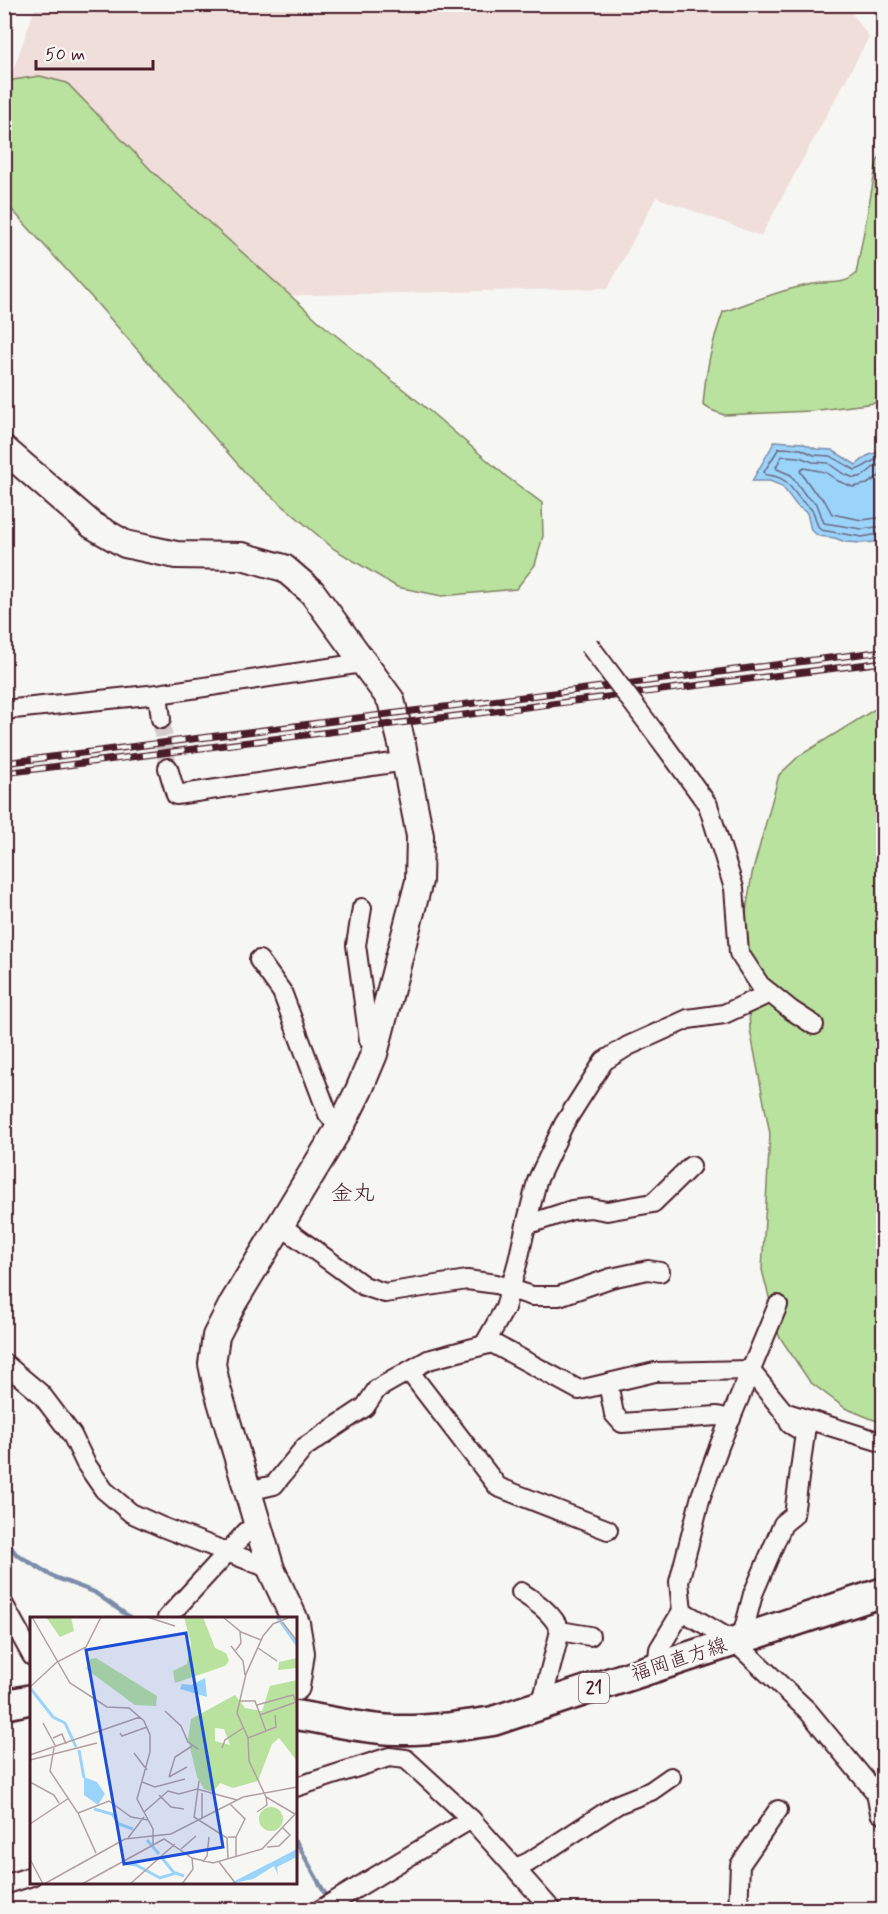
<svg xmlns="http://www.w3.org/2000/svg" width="888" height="1914" font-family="Mynerve,'Klee One',sans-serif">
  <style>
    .built { fill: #efdeda }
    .green { fill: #b9e29e; stroke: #828064; stroke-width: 1.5 }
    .water { fill: #9bd4fb; stroke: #7b8ca8; stroke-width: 1.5 }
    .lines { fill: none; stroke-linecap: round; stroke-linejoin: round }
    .shore { stroke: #6a677e; stroke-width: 1.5 }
    .stream { stroke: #7b8ca8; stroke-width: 4.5 }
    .street-tunnel { stroke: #d4cbca; stroke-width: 18; stroke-dasharray: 18 9; stroke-linecap: butt }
    .street-casing { stroke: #4a1f2b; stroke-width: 22 }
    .secondary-casing { stroke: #4a1f2b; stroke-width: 30 }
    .primary-casing { stroke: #4a1f2b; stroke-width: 33 }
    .street { stroke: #f6f6f2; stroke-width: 18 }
    .secondary { stroke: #f6f6f2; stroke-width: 26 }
    .primary { stroke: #f6f6f2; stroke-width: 28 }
    .rail-casing { stroke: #4a1f2b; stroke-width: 7 }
    .rail { stroke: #f6f6f2; stroke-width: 4.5; stroke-dasharray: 14; stroke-linecap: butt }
    .street-bridge-casing { stroke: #4a1f2b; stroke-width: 22; stroke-linecap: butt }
    .street-bridge { stroke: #f6f6f2; stroke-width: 18 }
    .labels { text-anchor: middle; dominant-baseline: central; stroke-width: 4.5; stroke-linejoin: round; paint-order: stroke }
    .shield { fill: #f6f6f2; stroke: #7e6067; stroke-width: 1.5 }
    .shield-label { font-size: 18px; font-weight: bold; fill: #4a1f2b }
    .street-label { font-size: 20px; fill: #4a1f2b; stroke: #f6f6f2 }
    .quarter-label { font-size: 22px; fill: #4a1f2b; stroke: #f6f6f2 }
    .inset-river { fill: none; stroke: #9bd4fb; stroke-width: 3 }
    .inset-road { fill: none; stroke: #b1a0a2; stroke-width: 1.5 }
    .view { fill: #1d4ed8; fill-opacity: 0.15; stroke: #1d4ed8; stroke-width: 3 }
    .inset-edge { fill: none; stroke: #4a1f2b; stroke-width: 3 }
  </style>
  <rect width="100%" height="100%" fill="#f6f6f2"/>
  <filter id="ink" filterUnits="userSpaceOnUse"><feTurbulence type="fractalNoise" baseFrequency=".0167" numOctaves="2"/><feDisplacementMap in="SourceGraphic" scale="12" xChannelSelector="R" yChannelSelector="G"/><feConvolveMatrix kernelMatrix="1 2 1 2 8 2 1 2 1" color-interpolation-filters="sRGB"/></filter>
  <g filter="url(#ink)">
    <path class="built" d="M845,4L869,37L761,236L656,197L608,288L270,296L5,94L36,5Z"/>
    <g class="green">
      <path d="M40,76L67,83L153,172L323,325L419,402L507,477L542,503L543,536L535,565L516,589L442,596L397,587L334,549L249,477L93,299L5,202V87L13,80Z"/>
      <path d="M883,151V402L811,411L724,415L711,410L703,405C705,373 712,342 723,312C755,301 787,287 821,283C835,282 845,284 856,274L877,162Z"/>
      <path d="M883,704V1420L879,1422L845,1408L810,1382L779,1336L762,1270L770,1134L750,1029L744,924L752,874L779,775L799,756Z"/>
    </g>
    <path class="water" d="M775,441L802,443L816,449L832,450L856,465L867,456L883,450V538L875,542L862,543L845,542L835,538L819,536L811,530L807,513L797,506L782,486L770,481H752Z"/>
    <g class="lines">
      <g class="shore">
        <path d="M884,457C871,459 866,468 855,470L830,456L814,455L801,449L779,448L764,472L766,475C786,476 789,486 800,499C803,503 808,505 811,509C817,515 814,524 821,530L862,537L884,533"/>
        <path d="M884,464L874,467L863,476L854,478L842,473L828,463L813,462L799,457L782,456L776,467L777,469L791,475L806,496L817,504L824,523L862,529L884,526"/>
        <path d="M884,473L867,484L853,487L838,481L825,472L804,468L800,471L813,490L825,501L832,514L862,520L884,517"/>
      </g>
      <g class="stream">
        <path d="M4,1538L16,1554L54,1577L94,1592L131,1618"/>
        <path d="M296,1841L328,1899"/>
        <path d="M4,1906L20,1910"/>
      </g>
      <path class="street-tunnel" d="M161,719L168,768"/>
      <defs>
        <g id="street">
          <path d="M158,694L161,719"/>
          <path d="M4,710L158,694L362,663"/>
          <path d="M665,746L708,805L734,888L739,953L760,985L791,1010L814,1025"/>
          <path d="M168,768L176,795L406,761"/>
          <path d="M362,908L356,945L369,1040L376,1045"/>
          <path d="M259,960L282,992L328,1114L339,1128"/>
          <path d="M280,1225L364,1286L385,1293L467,1280L496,1284L532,1296H559L611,1278L648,1270L660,1272"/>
          <path d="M526,1225L537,1181L564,1124L604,1061L628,1046L688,1019L724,1014L770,993"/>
          <path d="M484,1345L505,1308L518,1261L526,1225L572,1210L590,1208L607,1211L653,1203L691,1166"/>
          <path d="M4,1363L41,1394L72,1435L86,1464L104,1490L131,1513L162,1527L271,1569"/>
          <path d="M409,1371L498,1487L608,1530"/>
          <path d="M608,1383L614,1414L622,1423L717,1416L731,1419"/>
          <path d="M248,1491L274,1485L305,1447L365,1407L377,1389L428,1360L492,1343L579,1390L655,1372L750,1370L784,1412L884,1443"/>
          <path d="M521,1592C536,1602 554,1614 560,1631L541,1706"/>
          <path d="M4,1605L32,1656"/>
          <path d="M682,1611L735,1642L808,1711L876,1793L880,1813L884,1815"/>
          <path d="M167,1618L247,1531L257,1527"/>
          <path d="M560,1631L590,1636"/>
          <path d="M747,1638L744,1629L753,1594L783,1524L794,1515L805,1433L790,1424L785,1413"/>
          <path d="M657,1668L659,1649L682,1611L679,1582L701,1496L720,1444L778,1305"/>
          <path d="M296,1787L389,1757L406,1759L471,1819L552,1910"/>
          <path d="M516,1868L529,1862L618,1804L651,1791L671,1777"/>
          <path d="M4,1885L32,1876"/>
          <path d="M320,1910L471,1819"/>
          <path d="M738,1910L740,1865L778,1810"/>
        </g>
        <g id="secondary">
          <path d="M4,449L92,525L125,544L176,555L242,556L284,568L312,592L391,700L402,744L420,836L419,881L374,1054L359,1090L344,1120L233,1303L216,1336L212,1364L217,1388L271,1569L294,1618"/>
          <path d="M296,1623L301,1653L296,1687"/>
        </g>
        <g id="primary">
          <path d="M4,1705L32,1699"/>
          <path d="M296,1715C328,1720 362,1729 396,1730C428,1731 461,1726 493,1721L884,1592"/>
        </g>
      </defs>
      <use href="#street" class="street-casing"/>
      <use href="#secondary" class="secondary-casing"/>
      <use href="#primary" class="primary-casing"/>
      <use href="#street" class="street"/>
      <use href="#secondary" class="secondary"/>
      <use href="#primary" class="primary"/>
      <defs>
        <g id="rail">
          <path d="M4,763L884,651"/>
          <path d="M4,773L884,662"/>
        </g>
      </defs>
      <use href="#rail" class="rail-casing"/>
      <use href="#rail" class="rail"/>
      <defs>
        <path id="street-bridge" d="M589,645L665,746"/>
      </defs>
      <use href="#street-bridge" class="street-bridge-casing"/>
      <use href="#street-bridge" class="street-bridge"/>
    </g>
  </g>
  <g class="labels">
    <rect class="shield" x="579" y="1673" width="30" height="30" rx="4.5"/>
    <g class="shield-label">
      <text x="594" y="1688">21</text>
    </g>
    <g class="street-label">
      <text transform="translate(679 1660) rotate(-18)">福岡直方線</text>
    </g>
    <g class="quarter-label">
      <text x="353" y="1194">金丸</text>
    </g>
  </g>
  <g transform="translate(30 1617)">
    <rect width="267" height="267" fill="#f6f6f2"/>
    <path d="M16,0H41L44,14L30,20ZM154,0H173L185,31L196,36L199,44L195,49L145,66L143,54L157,47L161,27ZM66,41L127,79L126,89L105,88L56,52L60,42ZM267,41V51L248,53L249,45ZM267,63V144L249,121L242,127L228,164L203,171L190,166L183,175L174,172L167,160L158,122L161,102L205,78L215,91L232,94L240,69ZM185,111L194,112L200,128L185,124ZM229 202a12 12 0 1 1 24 0a12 12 0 1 1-24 0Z" fill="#b9e29e" fill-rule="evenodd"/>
    <path d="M175,61L177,80L150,72L152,67L161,68ZM54,160L67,165L75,177L68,188L54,178ZM267,232V240L247,250L248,258L244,249L223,262L199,267Z" fill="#9bd4fb"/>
    <path class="inset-river" d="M247,0L267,28M1,72L23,100L35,106L46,130M49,133L54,161M64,192L82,197L89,207L103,212M117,223L129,237M132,241L145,257M93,246L106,248L130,261L146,256L154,259"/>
    <path class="inset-road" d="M2,0L40,66L77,90L99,91L114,104L120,118V135L107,182L123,212V228M117,0L145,9M193,0L211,15L231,23M258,1L243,7L233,19L216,57L207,96L218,121L219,144L236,180L265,197M250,2L267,24M201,29L213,44L215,58M228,31L247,44M206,33L211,26L210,15M0,70L27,45L56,30L71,0M209,84H225L236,114L218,121M227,88L263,78L266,85L230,98M135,94L151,109L158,125L168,132M13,106L26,130M236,114L246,110L245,98M90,116L92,119L117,110M23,121L32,117L36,127M24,131L20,154L48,196L66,236M192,131L195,123L213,111M104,136L117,153M0,138L110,100M0,143L67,126M139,160L145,140L162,129M139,160L157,150M0,165L24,178L29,186M112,165L125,170L155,162M172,176V202M129,178L141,190L154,192M200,187L215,202L206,220M114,195L138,174L149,177L167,172L207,183M227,195L237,188L236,180M48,196L79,184L101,200L118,203M164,200L197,221L198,242M164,201L169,164M0,207L39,181M198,220H206V240M98,221L114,200M237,230L249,229L260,218L253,211M151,232L166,219M0,242L13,267M173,245L177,239L179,220M189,245L206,267M14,267L95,222L141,217L213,180L267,170M52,267L134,222L162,241L183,246L232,232L267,195M100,267L145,227M152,267L163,252L162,241"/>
    <path class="view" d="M156,16L193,230L94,247L56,33Z"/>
    <rect width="267" height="267" class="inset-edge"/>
  </g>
  <rect width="888" height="1914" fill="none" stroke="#f6f6f2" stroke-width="24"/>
  <rect x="12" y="12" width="864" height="1890" fill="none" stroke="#4a1f2b" stroke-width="2" filter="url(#ink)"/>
  <path d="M36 60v9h117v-9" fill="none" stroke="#4a1f2b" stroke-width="3"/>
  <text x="45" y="60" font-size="18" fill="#4a1f2b" stroke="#f6f6f2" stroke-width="4.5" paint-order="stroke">50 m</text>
</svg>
